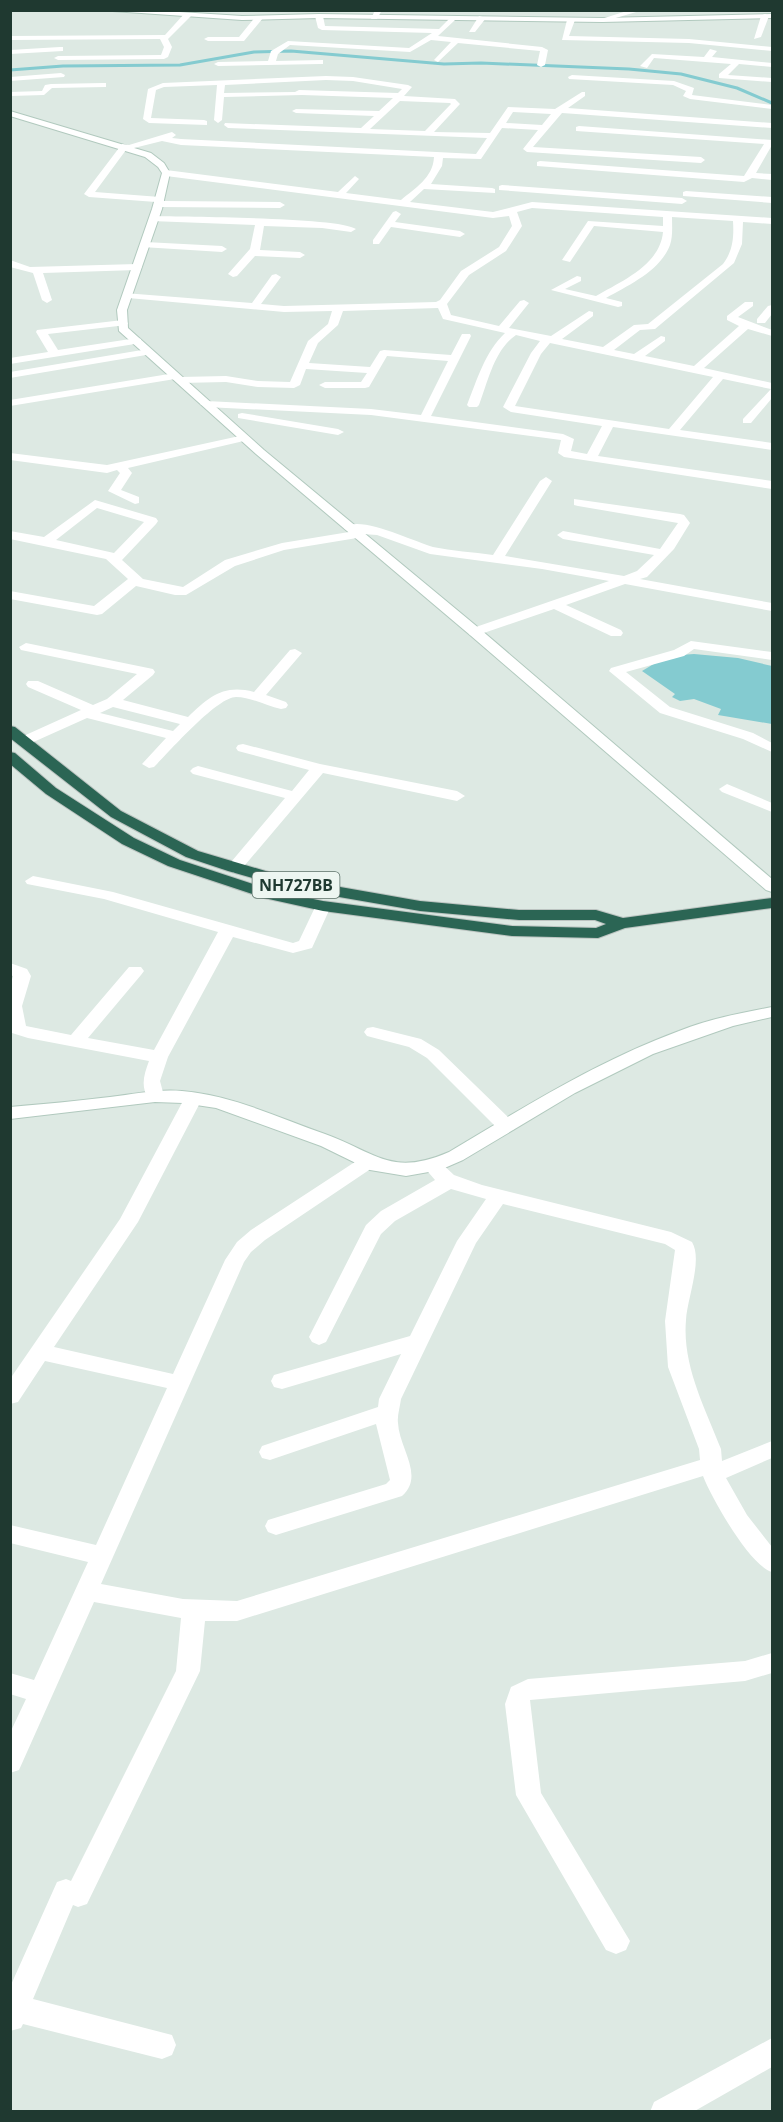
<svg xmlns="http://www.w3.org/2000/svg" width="783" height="2122" font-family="'Noto Sans',sans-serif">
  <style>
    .water { fill: #84cbd0 }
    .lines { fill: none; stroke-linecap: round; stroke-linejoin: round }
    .stream { stroke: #84cbd0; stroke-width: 3 }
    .secondary-casing { stroke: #b1c9be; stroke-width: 2 }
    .highway-casing { stroke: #bcc4c1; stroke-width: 2 }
    .street { fill: #fff; fill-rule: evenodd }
    .secondary { fill: #fff; fill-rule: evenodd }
    .highway { fill: #2b6554; fill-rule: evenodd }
    .labels { text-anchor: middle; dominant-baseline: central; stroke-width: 6; stroke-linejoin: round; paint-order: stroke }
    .shield { fill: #edf6f1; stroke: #5d726a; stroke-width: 1.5 }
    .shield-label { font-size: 16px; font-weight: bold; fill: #1f3930 }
  </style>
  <rect width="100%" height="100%" fill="#dde9e3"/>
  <path class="water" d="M694,654L738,658L772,666V724L718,715L721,709L694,699L680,701L672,697L675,694L642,671L667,656Z"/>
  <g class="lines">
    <path class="stream" d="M10,70L63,66L180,65L254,52L291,51L444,64L481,63L629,69L681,74L737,88L772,103"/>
    <defs>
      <g id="secondary">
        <path d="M98,10H148L242,16L319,14L602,18L772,14V18L602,22L319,18L242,20Z"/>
        <path d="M10,111L151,153L164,163L170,173L162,209L127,310L128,328L264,450L480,629L772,879V892L766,890L470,635L256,454L119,331L117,310L152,209L162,173L158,167L145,157L10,116Z"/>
        <path d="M772,1007V1017L733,1026L653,1054L575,1093L463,1160L440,1170L406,1176L370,1170L321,1146L216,1108L183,1103L155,1102L10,1119V1107C44,1104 77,1101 110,1097C135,1094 157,1089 182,1091C232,1095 279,1118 325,1134C377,1153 391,1177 449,1152C524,1107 598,1061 679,1031C709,1019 741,1013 772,1007Z"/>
      </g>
      <path id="highway" d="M10,726L15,727L121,811L198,851L289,878L420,901L519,910H596L623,918L772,898V908L625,928L598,938L512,936L323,911L264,898L168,866L122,844L46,794L10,764V752L15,753L56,788L134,838L180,860L274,891L323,901L512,926L596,928L606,924L595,920H519L420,911L287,888L228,871L186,857L111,817L10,738Z"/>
    </defs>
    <use href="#secondary" class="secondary-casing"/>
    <use href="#highway" class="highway-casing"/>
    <g class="street">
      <path d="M375,10H382L377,19H371Z"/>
      <path d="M630,10H643L602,22L598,20Z"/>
      <path d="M184,14L191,16L168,39L172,47L168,57L164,59L58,60L54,58L58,56L161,55L164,47L160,39L10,40V36L165,35Z"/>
      <path d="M319,14L323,16L325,26L439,29L452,16L455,20L438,36L542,47L548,50L545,65L541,67L537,65L540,51L458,43L438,62L434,60L451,42L431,40L410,52L290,45L278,54L276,61L323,60V64H320L218,66L214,64L218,62L268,61L271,51L288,41L409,48L432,33L322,30L318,28L315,16Z"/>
      <path d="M765,14L769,16L761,37L754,39L761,16Z"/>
      <path d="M256,16L263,18L244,41H208L204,39L208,37H239Z"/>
      <path d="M479,16L486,18L475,32H469Z"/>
      <path d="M571,18L575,20L569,36L689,39L772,47V51L689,43L562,40L567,20Z"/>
      <path d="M60,47H63V51L10,54V50Z"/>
      <path d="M710,49L717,51L712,57L772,63V67L739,64L728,75L772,78V82L719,78V74L731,64L654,58L647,68L640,66L652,54L704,57Z"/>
      <path d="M61,73L65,75L64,77L10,81V77Z"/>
      <path d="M572,75L674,81L694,88L692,95L772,105V109L690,99L683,96L686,91L673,85L569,79L568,77Z"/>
      <path d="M326,76L353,77L408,85L412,87L404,96L455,99L460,104L434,132L490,133L508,107L555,109L582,92H585V96L568,108L772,123V128L562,113L533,147L701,157L705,160L701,163L527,152L523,149L538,130L502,128L481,159L443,158L442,166L431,184L492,188L495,189V193L424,189L410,202L493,212L532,202L772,218V224L743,222L742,244L734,263L655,329L640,330L614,350L634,354L661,336L665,337V341L645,356L694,366L739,326L727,320V316L745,302H753V306L738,317L772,330V336L748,329L704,368L772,383V398L751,423H743V419L771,389L723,379L680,430L772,443V450L613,427L598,456L772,481V489L564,457L558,453L561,440L371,415L206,407L200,404L206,401L371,409L421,415L448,361L387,356L369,387L365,388H325L319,385L325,382H361L367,373L306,369L300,385L294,388L258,387L226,382L180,383L175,379L10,406V400L175,373L180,377L226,376L258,381L290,382L308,341L328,324L332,311L284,312L128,298L124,297V293L252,303L272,275L276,274L281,277L261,304L284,306L436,302L440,300L461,271L499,247L512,226L509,216L493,218L166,176L162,173L166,170L338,192L355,176L359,179L346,193L401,200C415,188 433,178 434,157L181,145L162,141L126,150L95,192L160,197L163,198L164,201L280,202L285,205L280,208L159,207L156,206V202L89,197L84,194L122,144L129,145L172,132L176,135L172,138L181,139L476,154L487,138L228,128L224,125L225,123L361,128L374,116L296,113L292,111L296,109L379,111L393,98L302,95L224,97L222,120L218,123L214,120L217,85L164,87L156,90L151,118L204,120L207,121V125L149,123L143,119L148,89L163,83ZM326,80L353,81L402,89L398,93L299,90L295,92L224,93L225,85ZM400,101L450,103L451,104L425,131L370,129ZM513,112L551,114L542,125L506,123ZM532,208L663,217V226L588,221L562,260L570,262L594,226L663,232C660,265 622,281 596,296L565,289L581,281V277L577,276L551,290L618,307L622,306V302L606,298C629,285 660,271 670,245C673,236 672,226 672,217L733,221C734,237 733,251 723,264L648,324L634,325L603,347L562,339L593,316V312L589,311L551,336L509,328L529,303L524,300L520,301L499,326L451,315L447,304L469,275L506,251L522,226L517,212ZM438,308L443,319L505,333C485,352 477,380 467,405L469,407H477L479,405C488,382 494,350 516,335L540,341L531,353L503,407L511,412L602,426L587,454L571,451L574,439L563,434L431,416L471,336L470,334H462L451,355L384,350L380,351L370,367L309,363L318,343L338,325L343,311ZM550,343L713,377L669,429L515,406L541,354Z"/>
      <path d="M103,83H106V87L52,88L44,95L10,96V92L42,91L45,85L51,84Z"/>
      <path d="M579,126L772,140V145L756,173L772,174V180L752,178L744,182L537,166V162L540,161L744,176L764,144L576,131V127Z"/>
      <path d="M502,185L682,198L687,201L682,204L499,190V186Z"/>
      <path d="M686,191L772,197V203L683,196V192Z"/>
      <path d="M396,211L401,214L395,222L460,231L465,234L460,237L391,227L379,244H373V240L393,212Z"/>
      <path d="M154,216C185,217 340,217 356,229L351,232L322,228L264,226L260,250L300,252L305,255L300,258L255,256L237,276L233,277L228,274L250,249L255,225L151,221V217Z"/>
      <path d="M145,242L222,246L227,249L222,252L142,247V243Z"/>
      <path d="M10,260L30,267L137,264L142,267L137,270L43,273L52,300L47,303L42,300L33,273L10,267Z"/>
      <path d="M772,305V314L765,323H757V319L768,306Z"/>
      <path d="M123,320L128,323L127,325L48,334L58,350L137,338L141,339V343L10,364V358L48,352L36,332L37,330Z"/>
      <path d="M148,349L153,352L152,354L10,378V372Z"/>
      <path d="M242,413L338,429L344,432L338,435L238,418V414Z"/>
      <path d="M244,435L250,438L248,440L128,468L132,473L121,490L139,497V503L135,504L108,491L120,473L117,470L107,473L10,460V453L107,465Z"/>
      <path d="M546,477L552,481L505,556L624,576L637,571L654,555L563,539L557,535L563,531L660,549L678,523L578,506L574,505V499L680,514L684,515L690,523L674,549L647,577L640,579L772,603V611L625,584L566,605L621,630L623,633L621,636H611L554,609L475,636L470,635L468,632L470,629L609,581L542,569L430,554L377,535L363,534L357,538L284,550L235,566L186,595H175L136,586L102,614L97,615L10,599V591L94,606L128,579L106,559L10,539V531L44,537L95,500L156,518L158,521L156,524L122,560L143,579L183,587L225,560L282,543L349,532L344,528C359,514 414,542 433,547C452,551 473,552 493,555L540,481ZM97,508L144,522L114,553L56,540Z"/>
      <path d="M691,641L772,652V660L694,649L684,656L626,672L670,707L753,733L772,743V752L743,739L660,713L609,671L611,668L674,650Z"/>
      <path d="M26,643L153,669L155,672L153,675L123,700L188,717C209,697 223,684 254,692L290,650L295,649L302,653L266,695L286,702L288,705L286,708L281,709C266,706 251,697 236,697C217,697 169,752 154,767L149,768L142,764L166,738L87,718L29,744H19L17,741L19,738L81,710L28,687L26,684L28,681H38L93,705L107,699L137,674L21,650L19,647ZM113,707L180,724L173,731L100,713Z"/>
      <path d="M243,744L320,764L457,791L465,796L457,801L323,773L240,871L234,873L226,868L285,798L193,774L190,771L193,768L198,766L292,791L309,770L238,751L236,748L238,745Z"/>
      <path d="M727,784L772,803V812L722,792L719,789Z"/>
      <path d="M33,876L113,892L293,943L299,941L317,903L323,901L331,906L312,948L293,953L233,937L168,1057L160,1081L164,1096L161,1100H149C140,1086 144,1075 149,1061L28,1038L12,1033L10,986L13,976L10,975V963L27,969L31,976L22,1006L26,1026L71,1035L129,967H141L144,971L141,975L88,1038L154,1050L218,932L104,899L27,884L25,881Z"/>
      <path d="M373,1027L421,1039L439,1050L513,1122L515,1126L513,1130H499L427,1058L409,1047L367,1036L364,1032L367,1028Z"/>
      <path d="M193,1093L200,1095L202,1099L138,1222L54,1347L173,1374L225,1260L237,1242L251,1230L361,1158L368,1156L375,1158L378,1162L375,1166L265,1240L251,1252L244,1262L101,1584L183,1599L237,1601L700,1460L699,1449L668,1367L665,1321L675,1250L665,1244L503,1204L476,1243L401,1399C400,1407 397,1416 398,1423C399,1448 425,1476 402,1496L276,1535L268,1532L265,1526L268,1520L386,1484L390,1480L376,1424L270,1460L262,1458L259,1452L262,1446L378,1407L379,1399L401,1354L282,1389L274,1387L271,1381L274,1375L410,1336L457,1241L486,1199L451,1189L395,1221L381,1234L326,1342L319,1345L312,1342L309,1337L366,1225L381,1211L435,1180L423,1166L426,1162L433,1160L440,1162L454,1175L482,1185L671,1232L692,1242C703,1260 687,1299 686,1320C682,1365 705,1408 721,1449L722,1461L772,1441V1458L726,1478L747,1515L772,1547V1572C750,1566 712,1499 703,1476L237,1621H205L200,1671L87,1904L78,1907L73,1905L33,1999L172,2035L176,2045L172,2055L162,2059L23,2024L21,2028L10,2031V1987L57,1882L66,1879L71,1881L176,1671L181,1618L94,1602L19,1770L10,1773V1733L26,1699L10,1694V1673L34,1680L88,1562L10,1543V1525L96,1545L167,1388L45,1361L18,1402L10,1404V1379L120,1219L184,1099L186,1095Z"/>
      <path d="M772,1653V1673L745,1681L530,1700L541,1793L630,1941L626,1950L616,1954L606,1950L516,1795L505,1704L511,1687L528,1679L745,1661Z"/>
      <path d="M772,2038V2067L693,2112H650L654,2102Z"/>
    </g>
    <use href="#secondary" class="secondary"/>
    <use href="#highway" class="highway"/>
  </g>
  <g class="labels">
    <rect class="shield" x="252.5" y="872" width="87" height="26" rx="4.5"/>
    <g class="shield-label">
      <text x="296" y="885">NH727BB</text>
    </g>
  </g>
  <rect width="783" height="2122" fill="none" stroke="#1f3930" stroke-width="24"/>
</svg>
